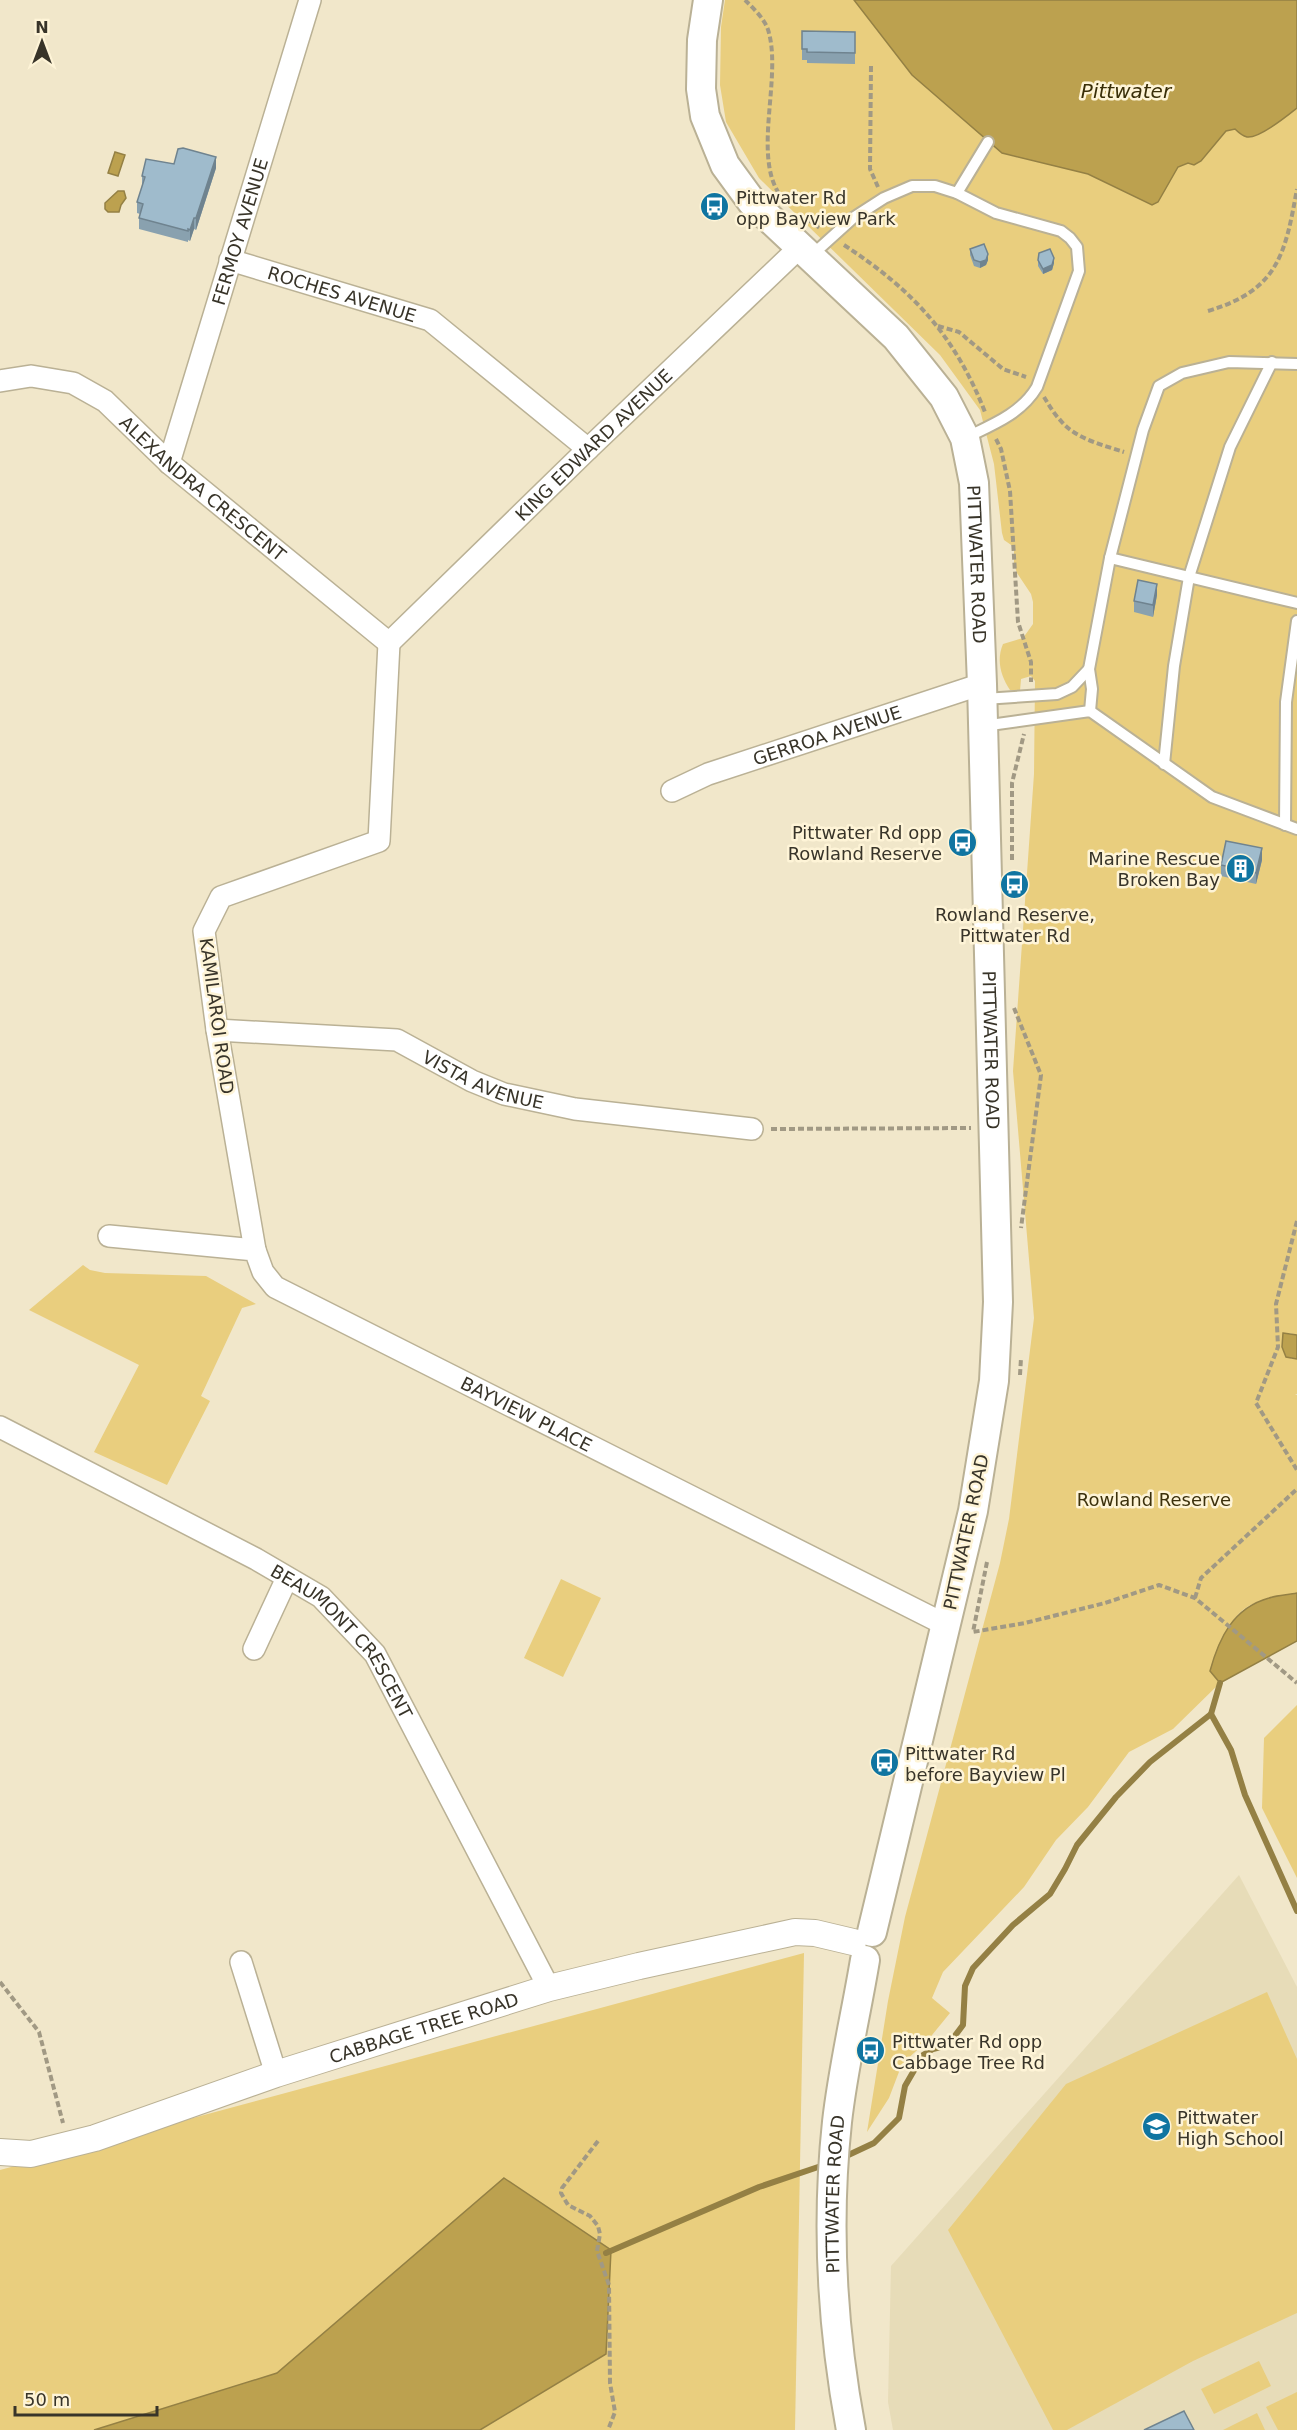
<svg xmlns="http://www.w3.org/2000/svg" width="1297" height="2430" font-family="'DejaVu Sans',sans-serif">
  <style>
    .built { fill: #e7dcb8 }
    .green { fill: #e9ce7e }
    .water { fill: #bca14f; stroke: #948044; stroke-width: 1.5 }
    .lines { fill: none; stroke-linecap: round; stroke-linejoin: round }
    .stream { stroke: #948044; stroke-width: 6 }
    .service-casing { stroke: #bab195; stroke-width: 14 }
    .minor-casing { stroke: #bab195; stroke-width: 24 }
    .tertiary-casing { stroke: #bab195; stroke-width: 28 }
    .secondary-casing { stroke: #bab195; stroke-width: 32 }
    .path { stroke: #a19984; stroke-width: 4; stroke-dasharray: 6 3; stroke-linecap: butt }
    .service { stroke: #fff; stroke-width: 10 }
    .minor { stroke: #fff; stroke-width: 21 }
    .tertiary { stroke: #fff; stroke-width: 26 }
    .secondary { stroke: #fff; stroke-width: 28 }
    .wall { fill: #89a1af }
    .shaded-wall { fill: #6f838f }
    .building { fill: #9fbbcc; stroke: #6f838f; stroke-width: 1.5 }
    .labels { text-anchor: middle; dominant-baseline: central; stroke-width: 5; stroke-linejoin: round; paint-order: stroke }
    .poi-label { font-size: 18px; fill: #383429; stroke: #fef4d7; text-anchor: start }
    .street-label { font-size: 18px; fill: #383429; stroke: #fef4d7 }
    .park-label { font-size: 18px; fill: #3c310c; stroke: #fef4d7 }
    .water-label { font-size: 20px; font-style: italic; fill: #392e08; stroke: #fef4d7 }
  </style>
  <rect width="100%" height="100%" fill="#f1e7ca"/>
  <path class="built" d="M1239,1875L1297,1987V2430H893L888,2402L891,2266Z"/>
  <g class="green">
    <path d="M725,0H1297V1335L1289,1333L1291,1359H1297V1394L1295,1395H1297V1593C1285,1596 1272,1598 1260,1601C1228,1611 1221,1644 1210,1671L1220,1683L1173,1729L1129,1752L1088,1807L1056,1840L1024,1887L943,1972L932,1998L950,2013L928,2040L902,2064L889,2098L867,2132L888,2001L905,1917L1000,1563L1009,1519L1034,1318L1013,1071L1034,774L1035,681L1031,676L1021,679L1020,691L1010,690C1001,677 996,660 1003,644L1023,638L1033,624V602L1031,594L1017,573L1014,564V547L1004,540L1002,533L994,464L980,410L940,355L759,178L726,122L720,85L721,27Z"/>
    <path d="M83,1265L90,1270L105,1273L206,1276L256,1304L242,1308L201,1396L210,1401L167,1485L94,1452L139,1365L29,1310Z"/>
    <path d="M561,1579L601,1598L563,1677L524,1658Z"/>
    <path d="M1297,1705V1878L1262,1808L1264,1738Z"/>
    <path d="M804,1953L795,2430H0V2170Z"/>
    <path d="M1267,1992L1297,2059V2313L1193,2361L1067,2430H1053L948,2230L1066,2084Z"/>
    <path d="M1259,2361L1271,2386L1214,2414L1201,2389Z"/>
    <path d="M1297,2392V2430H1278L1266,2407Z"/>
    <path d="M1257,2413L1265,2430H1223Z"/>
  </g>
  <g class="water">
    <path d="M854,0H1297V108C1287,116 1259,139 1247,137C1243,136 1238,132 1235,129L1226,131L1201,161L1194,165L1188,163L1178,167L1158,202L1152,205L1088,174L1002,153L912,75Z"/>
    <path d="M115,152L125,155L118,176L108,173Z"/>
    <path d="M118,191H124L126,198L121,205L119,212H108L105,209V203Z"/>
    <path d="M1283,1333L1297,1335V1359L1286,1357L1282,1347Z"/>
    <path d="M1297,1593V1641L1220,1683L1210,1671C1219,1638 1233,1608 1269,1598C1278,1595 1288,1595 1297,1593Z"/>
    <path d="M504,2178L611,2250L606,2354L480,2430H94L277,2373Z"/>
  </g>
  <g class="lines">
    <g class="stream">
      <path d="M1211,1714L1231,1750L1245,1795L1297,1911"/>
      <path d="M842,2158L874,2143L899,2118L905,2086L923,2055L933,2049L948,2045L963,2025L965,1986L973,1968L1013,1925L1050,1894L1065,1869L1077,1845L1116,1797L1150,1762L1211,1714L1220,1683"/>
      <path d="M606,2253L759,2187L827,2164"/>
    </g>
    <defs>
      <g id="service">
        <path d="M957,193L988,142"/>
        <path d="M811,256L853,218L884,198L912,186H935L957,193L996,213L1061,231L1070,238L1077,247L1079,271L1037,387C1021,414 992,425 965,438"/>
        <path d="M1110,558L1297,603"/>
        <path d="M984,699L1057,694L1072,687L1089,669"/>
        <path d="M1090,711L1092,689L1089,669L1110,558L1143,430L1159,386L1182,373L1229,362L1297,364"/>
        <path d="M983,726L1090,711L1212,797L1297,829"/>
        <path d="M1164,764L1174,666L1189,577L1230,447L1272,362"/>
        <path d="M1285,825L1286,702L1297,621"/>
      </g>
      <g id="minor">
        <path id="s1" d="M230,260L430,320L588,449"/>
        <path id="s2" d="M0,381L31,376L73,383L105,401L169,463L389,643"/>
        <path id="s3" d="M169,463L310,0"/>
        <path id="s4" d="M389,643L588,449L800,247"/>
        <path id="s5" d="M672,791L708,774L982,684"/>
        <path id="s6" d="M217,1030L397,1040L472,1081L504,1094L575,1109L752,1129"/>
        <path id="s7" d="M109,1236L255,1250L263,1272L275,1287L946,1625"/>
        <path d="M255,1250L217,1030L204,931L221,897L379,841L389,643"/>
        <path id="s8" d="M0,1427L256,1559L321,1597L375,1654L549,1988"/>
        <path d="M254,1649L287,1578"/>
        <path d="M241,1962L276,2074"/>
      </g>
      <g id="tertiary">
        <path id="s9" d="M0,2152L31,2154L95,2138L276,2074L549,1988L639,1966L795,1932L815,1933L853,1942"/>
      </g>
      <g id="secondary">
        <path id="s10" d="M708,0L702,40L701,89L705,116L725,165L752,202L896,337L944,397L965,438L974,483L982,684L998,1302L994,1381L973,1511L872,1932"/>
        <path id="s11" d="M851,2430C832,2328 826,2225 837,2122C843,2068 856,2014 865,1960"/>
      </g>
    </defs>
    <use href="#service" class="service-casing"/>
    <use href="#minor" class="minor-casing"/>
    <use href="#tertiary" class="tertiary-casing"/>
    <use href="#secondary" class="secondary-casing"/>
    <g class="path">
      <path d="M745,0C754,9 766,20 769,33C781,79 754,152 778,192"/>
      <path d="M871,66L870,169L878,187"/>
      <path d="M807,219L821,229"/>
      <path d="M844,245C913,290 955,336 985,412"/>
      <path d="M1208,311C1278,290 1285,255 1297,189"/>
      <path d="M938,326L959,332L1003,369L1026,377"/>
      <path d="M1044,397C1049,405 1054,414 1061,421C1076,439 1103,445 1124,452"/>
      <path d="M996,439L1001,449L1010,491L1018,622L1031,662V682"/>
      <path d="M1012,860V783L1024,734"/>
      <path d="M1014,1008L1041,1075L1021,1228"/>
      <path d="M771,1129L971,1128"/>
      <path d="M1297,1221L1276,1304L1278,1347L1256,1403L1297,1470"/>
      <path d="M1020,1375L1021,1358"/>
      <path d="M987,1562L973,1632L1025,1623L1105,1603L1159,1585L1195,1598L1297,1683"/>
      <path d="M1195,1598L1201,1578L1297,1489"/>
      <path d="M0,1982L39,2032L63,2123"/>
      <path d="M598,2141L562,2188L561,2193L568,2205L590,2216L598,2226L600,2234L597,2251L609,2285L610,2383L615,2412L608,2430"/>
    </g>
    <use href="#service" class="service"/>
    <use href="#minor" class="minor"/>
    <use href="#tertiary" class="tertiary"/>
    <use href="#secondary" class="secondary"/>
  </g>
  <g class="wall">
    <path d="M802,31L855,32V64L807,63V60H802Z"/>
    <path d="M174,164L216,168L196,230L194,229L190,241L188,240V242L139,229V218L140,214L137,213V202L142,187V176Z"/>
    <path d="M970,249L988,260L986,265L980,268L974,266L970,255Z"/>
    <path d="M1038,260L1054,263L1052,270L1043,274L1038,266Z"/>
    <path d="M1157,595L1153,617L1134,612V601Z"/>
    <path d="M1262,860L1256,884L1221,876V865Z"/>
  </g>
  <g class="shaded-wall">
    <path d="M216,157V168L196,230V218Z"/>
    <path d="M194,218V229L190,241V230Z"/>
    <path d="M988,254V260L986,265L980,268V262Z"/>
    <path d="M1054,258V263L1052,270L1043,274V269Z"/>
    <path d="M1157,584V595L1153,617V605Z"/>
    <path d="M1262,848V860L1256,884V873Z"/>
  </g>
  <g class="building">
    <path d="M802,31L855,32V53L807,52V49H802Z"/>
    <path d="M183,148L216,157L196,218H194L190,230L188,229V231L139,218L143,204L137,202L145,177L142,176L146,159L174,164L178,149Z"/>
    <path d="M984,244L988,254L986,260L980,262L974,260L970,249Z"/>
    <path d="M1050,249L1054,258L1052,265L1043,269L1038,260L1039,253Z"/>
    <path d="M1138,580L1157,584L1153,605L1134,601Z"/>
    <path d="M1226,841L1262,848L1256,873L1221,865Z"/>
    <path d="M1184,2411L1194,2430H1144Z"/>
  </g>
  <defs>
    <symbol id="bus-disc" viewBox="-11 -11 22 22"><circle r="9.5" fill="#1075a1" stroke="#fef4d7"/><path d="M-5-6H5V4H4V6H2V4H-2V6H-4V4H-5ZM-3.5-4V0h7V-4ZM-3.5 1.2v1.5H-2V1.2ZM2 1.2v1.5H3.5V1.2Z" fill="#fff"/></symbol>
    <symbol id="building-disc" viewBox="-11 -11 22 22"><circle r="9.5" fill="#1075a1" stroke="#fef4d7"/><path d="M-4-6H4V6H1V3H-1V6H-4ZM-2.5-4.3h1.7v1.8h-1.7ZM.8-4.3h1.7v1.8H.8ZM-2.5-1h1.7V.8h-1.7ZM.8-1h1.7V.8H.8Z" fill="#fff"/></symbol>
    <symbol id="school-disc" viewBox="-11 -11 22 22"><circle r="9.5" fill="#1075a1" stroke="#fef4d7"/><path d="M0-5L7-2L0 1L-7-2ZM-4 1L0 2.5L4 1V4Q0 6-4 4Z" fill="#fff"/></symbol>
  </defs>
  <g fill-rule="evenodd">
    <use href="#bus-disc" x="698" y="190" width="33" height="33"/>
    <use href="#bus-disc" x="946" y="826" width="33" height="33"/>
    <use href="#building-disc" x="1224" y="852" width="33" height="33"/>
    <use href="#bus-disc" x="998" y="868" width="33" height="33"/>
    <use href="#bus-disc" x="868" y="1746" width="33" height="33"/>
    <use href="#bus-disc" x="854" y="2034" width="33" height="33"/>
    <use href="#school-disc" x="1140" y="2110" width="33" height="33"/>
  </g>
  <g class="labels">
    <g class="poi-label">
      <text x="736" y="197">Pittwater Rd<tspan x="736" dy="21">opp Bayview Park</tspan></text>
      <text x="942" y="832" text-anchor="end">Pittwater Rd opp<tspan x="942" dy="21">Rowland Reserve</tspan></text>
      <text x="1220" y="858" text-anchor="end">Marine Rescue<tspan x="1220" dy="21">Broken Bay</tspan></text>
      <text x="1015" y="914" text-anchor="middle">Rowland Reserve,<tspan x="1015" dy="21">Pittwater Rd</tspan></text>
      <text x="905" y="1753">Pittwater Rd<tspan x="905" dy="21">before Bayview Pl</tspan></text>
      <text x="892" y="2041">Pittwater Rd opp<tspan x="892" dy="21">Cabbage Tree Rd</tspan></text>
      <text x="1177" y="2117">Pittwater<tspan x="1177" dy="21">High School</tspan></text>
    </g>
    <g class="street-label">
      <text stroke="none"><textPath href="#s3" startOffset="242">FERMOY AVENUE</textPath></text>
      <text stroke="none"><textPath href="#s1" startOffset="117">ROCHES AVENUE</textPath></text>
      <text stroke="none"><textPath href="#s4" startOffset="285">KING EDWARD AVENUE</textPath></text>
      <text stroke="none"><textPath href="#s2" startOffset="242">ALEXANDRA CRESCENT</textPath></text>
      <text stroke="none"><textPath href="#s10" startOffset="663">PITTWATER ROAD</textPath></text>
      <text stroke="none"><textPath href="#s5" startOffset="165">GERROA AVENUE</textPath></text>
      <text transform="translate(217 1016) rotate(82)">KAMILAROI ROAD</text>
      <text stroke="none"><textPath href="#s10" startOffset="1149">PITTWATER ROAD</textPath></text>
      <text stroke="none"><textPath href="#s6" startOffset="276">VISTA AVENUE</textPath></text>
      <text stroke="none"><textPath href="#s7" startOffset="471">BAYVIEW PLACE</textPath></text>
      <text transform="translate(966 1532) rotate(-78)">PITTWATER ROAD</text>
      <text stroke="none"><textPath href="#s8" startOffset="410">BEAUMONT CRESCENT</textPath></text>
      <text stroke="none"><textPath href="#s9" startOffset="444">CABBAGE TREE ROAD</textPath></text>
      <text stroke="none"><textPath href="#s11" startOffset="237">PITTWATER ROAD</textPath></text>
    </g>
    <g class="park-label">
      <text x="1154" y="1499">Rowland Reserve</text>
    </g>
    <g class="water-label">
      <text x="1126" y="91">Pittwater</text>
    </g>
  </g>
  <g transform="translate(42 42)" stroke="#fef4d7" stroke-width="4.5" paint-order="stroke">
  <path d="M0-4.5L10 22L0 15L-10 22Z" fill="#383429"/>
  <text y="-9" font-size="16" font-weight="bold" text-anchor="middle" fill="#383429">N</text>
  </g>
  <path d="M15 2406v9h142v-9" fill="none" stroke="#383429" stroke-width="3"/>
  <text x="24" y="2406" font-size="18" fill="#383429" stroke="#fef4d7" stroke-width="4.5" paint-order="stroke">50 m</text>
</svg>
